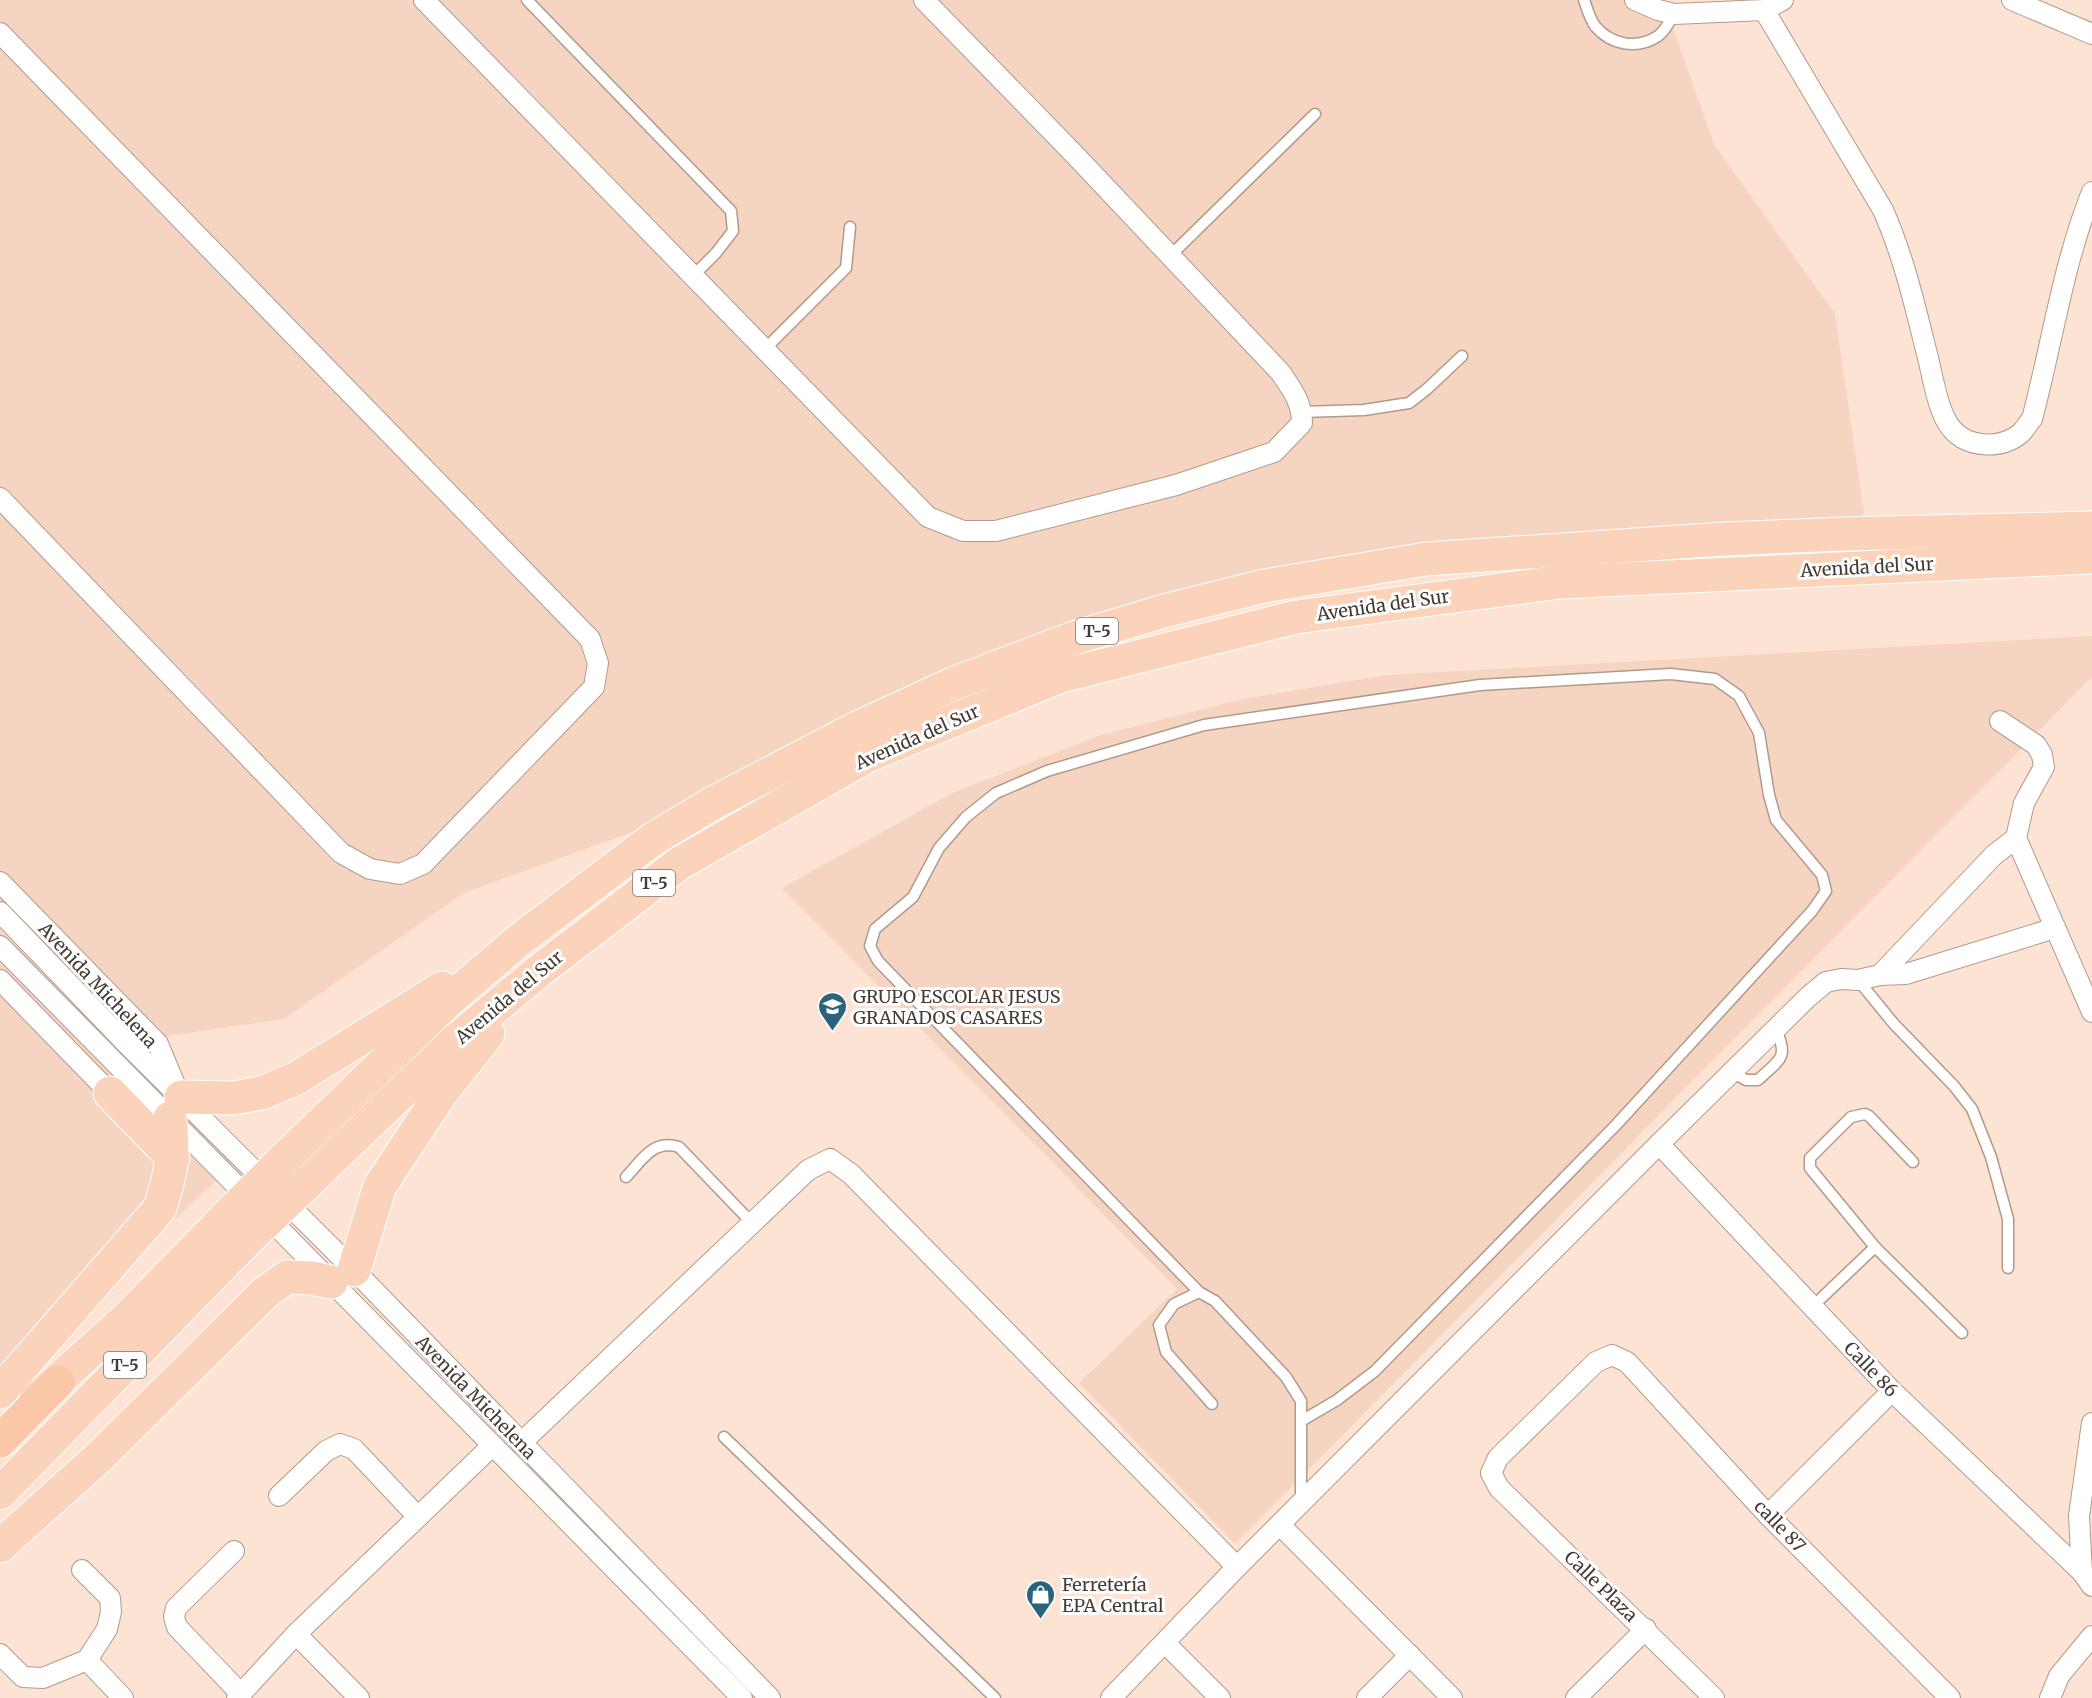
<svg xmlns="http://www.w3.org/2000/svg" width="2092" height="1698" font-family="Merriweather,serif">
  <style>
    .built { fill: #f5d5c1 }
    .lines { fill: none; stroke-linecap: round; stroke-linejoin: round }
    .service-casing { stroke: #b29a8b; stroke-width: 13 }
    .minor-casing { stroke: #b29a8b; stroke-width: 22 }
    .trunk-casing { stroke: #fff; stroke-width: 35 }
    .motorway-casing { stroke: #fff; stroke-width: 35 }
    .service { stroke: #fff; stroke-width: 10 }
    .minor { stroke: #fff; stroke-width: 20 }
    .trunk { stroke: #fbd3ba; stroke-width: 33 }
    .motorway { stroke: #fac8a8; stroke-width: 33 }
    .trunk-bridge-casing { stroke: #fff; stroke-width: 35; stroke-linecap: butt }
    .trunk-bridge { stroke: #fbd3ba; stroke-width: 33 }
    .labels { text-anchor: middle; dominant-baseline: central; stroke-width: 6; stroke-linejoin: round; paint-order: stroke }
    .shield { fill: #fff; stroke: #7d7671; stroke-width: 1.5 }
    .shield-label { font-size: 16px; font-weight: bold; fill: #453b34 }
    .street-label { font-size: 18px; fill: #453b34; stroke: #fff }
    .poi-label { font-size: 18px; fill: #453b34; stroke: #fff; text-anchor: start }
  </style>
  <rect width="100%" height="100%" fill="#fde3d3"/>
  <g class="built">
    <path d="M0,0H1663L1714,144L1835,314L1864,513L1843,534L1264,586L857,728L713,803L464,893L284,1019L126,1042L241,1157L0,1383Z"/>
    <path d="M2092,636V677L1235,1544L1079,1383L1177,1289L782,888L952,793L1101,735L1243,699L1386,675Z"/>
  </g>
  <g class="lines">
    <defs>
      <g id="service">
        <path d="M527,0L731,211L733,231L716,253L693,276"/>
        <path d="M1584,0C1587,8 1590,19 1595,26C1611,45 1637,50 1658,36C1665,31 1670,21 1674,14"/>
        <path d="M1170,256L1315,114"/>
        <path d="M765,349L846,268L850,227"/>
        <path d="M1302,412L1364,410L1409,403L1427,389L1462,356"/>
        <path d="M1858,980L1894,1024L1954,1086L1972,1109L1991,1157L2008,1219V1268"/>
        <path d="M1732,1072L1746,1080H1758C1780,1059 1789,1059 1776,1029"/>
        <path d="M626,1177C642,1160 653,1139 679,1147L752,1223"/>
        <path d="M1875,1247L1810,1168V1158L1851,1117L1865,1114L1869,1116L1913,1162"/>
        <path d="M1199,1292L878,961L870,946L875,929L913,897L939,848L966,817L996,793L1047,771L1204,725L1480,685L1671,674L1715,679L1739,696L1759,733L1769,795L1776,820L1822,875L1826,891L1812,911L1616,1125L1375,1371L1337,1400L1303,1420"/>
        <path d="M1812,1307L1875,1247L1962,1333"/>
        <path d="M1212,1404L1166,1352L1159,1325L1174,1304L1199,1292L1215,1301L1286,1377L1301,1401V1503"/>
        <path d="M724,1437L995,1698"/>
      </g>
      <g id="minor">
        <path d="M424,0L928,517L963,531H996L1176,485L1274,452L1302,423C1302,402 1292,390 1281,373L1074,154L924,0"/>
        <path d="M1635,0L1658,10L1674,14L1764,10L1783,0"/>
        <path d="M2012,0L2092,34"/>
        <path d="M1764,10L1883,210C1903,255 1914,302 1926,350C1932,371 1937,411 1951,428C1967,448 2001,450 2021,433C2025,429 2028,423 2032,419C2052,344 2063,264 2092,192"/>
        <path d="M0,33L590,639L598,663L594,687L423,864L400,874L370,869L341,853L0,498"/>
        <path d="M2000,721L2036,745L2042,755L2044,767L2024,803L2016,838L2092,1012"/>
        <path d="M0,882L158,1044L176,1087"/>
        <path d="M0,912L125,1042L354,1270L770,1698"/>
        <path d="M0,946L742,1698"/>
        <path d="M1880,975L1906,974L2055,928"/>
        <path d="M0,980L110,1093L120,1097"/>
        <path d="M1659,1144L1892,1391L2082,1572L2092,1586"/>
        <path d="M521,1443L808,1170L830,1159L851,1174L1237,1567"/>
        <path d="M279,1496L326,1451L340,1444L354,1449L418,1517"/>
        <path d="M1768,1515L1892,1391"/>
        <path d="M1280,1525L1452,1698"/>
        <path d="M234,1551L176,1608L174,1617L177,1627L240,1693"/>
        <path d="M2082,1572L2079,1516L2092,1423"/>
        <path d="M296,1634L359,1698"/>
        <path d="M1165,1643L1220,1698"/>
        <path d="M0,1654L23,1677L43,1678L87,1660L107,1629L111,1612L110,1598L82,1570"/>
        <path d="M87,1660L123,1698"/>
        <path d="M237,1698L296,1634L493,1445"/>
        <path d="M1111,1698L1237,1567L1659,1144L1808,997L1826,982L1841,979L1858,980L1880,975L1994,855L2016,838"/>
        <path d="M1367,1698L1410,1655"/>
        <path d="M1576,1698L1646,1629"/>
        <path d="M1714,1698L1499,1488L1491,1473L1498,1458L1596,1362L1612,1355L1627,1362L1768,1515L1950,1698"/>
        <path d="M2050,1698L2059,1676L2092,1636"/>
      </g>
      <g id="trunk">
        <path d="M110,1093L173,1158"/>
        <path d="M181,1097L233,1098L262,1093L297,1078L442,988"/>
        <path d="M283,1160L449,1000L518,941L653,839L713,803L857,728L955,683L1074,638L1164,611L1264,586L1426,559L1724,539L1843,534L2092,528"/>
        <path d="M307,1183L453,1043L539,971L680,863L869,755L1061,676L1296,617L1561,582L2092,557"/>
        <path d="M354,1270L380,1186L442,1092L488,1034"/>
        <path d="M0,1392L160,1208C172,1170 174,1158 170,1118"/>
        <path d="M36,1400L128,1317L226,1217"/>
        <path d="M0,1493L250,1237"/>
        <path d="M0,1546L97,1459L265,1293L287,1277L311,1278L331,1282"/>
      </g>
      <path id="motorway" d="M0,1441L58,1382"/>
    </defs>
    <use href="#service" class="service-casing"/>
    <use href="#minor" class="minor-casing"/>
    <use href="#trunk" class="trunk-casing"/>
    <use href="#motorway" class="motorway-casing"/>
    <use href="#service" class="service"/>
    <use href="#minor" class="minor"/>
    <use href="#trunk" class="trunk"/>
    <use href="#motorway" class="motorway"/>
    <defs>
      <g id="trunk-bridge">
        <path d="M226,1217L283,1160"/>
        <path d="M250,1237L307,1183"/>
      </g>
    </defs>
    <use href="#trunk-bridge" class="trunk-bridge-casing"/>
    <use href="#trunk-bridge" class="trunk-bridge"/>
  </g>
  <defs>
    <symbol id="school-pin" viewBox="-11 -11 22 30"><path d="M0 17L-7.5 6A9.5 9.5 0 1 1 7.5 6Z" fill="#2b637d" stroke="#fff"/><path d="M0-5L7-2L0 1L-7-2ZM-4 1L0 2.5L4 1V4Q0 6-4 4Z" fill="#fff"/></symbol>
    <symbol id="shop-pin" viewBox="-11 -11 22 30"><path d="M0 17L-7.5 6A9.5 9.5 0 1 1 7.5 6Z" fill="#2b637d" stroke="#fff"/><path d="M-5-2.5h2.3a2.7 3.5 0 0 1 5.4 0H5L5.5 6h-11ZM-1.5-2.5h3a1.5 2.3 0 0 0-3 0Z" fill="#fff"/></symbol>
  </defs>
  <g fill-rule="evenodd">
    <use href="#school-pin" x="816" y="990" width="33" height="45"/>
    <use href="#shop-pin" x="1024" y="1578" width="33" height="45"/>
  </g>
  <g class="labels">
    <g class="shield">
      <rect x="1076" y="618" width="42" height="26" rx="4.5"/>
      <rect x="633" y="870" width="42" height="26" rx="4.5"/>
      <rect x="104" y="1352" width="42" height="26" rx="4.5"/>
    </g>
    <g class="shield-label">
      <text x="1097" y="631">T-5</text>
      <text x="654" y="883">T-5</text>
      <text x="125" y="1365">T-5</text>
    </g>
    <g class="street-label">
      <text transform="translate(1867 567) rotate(-3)">Avenida del Sur</text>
      <text transform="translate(1383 605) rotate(-8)">Avenida del Sur</text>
      <text transform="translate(917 737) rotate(-24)">Avenida del Sur</text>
      <text transform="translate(98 985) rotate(47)">Avenida Michelena</text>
      <text transform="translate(509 997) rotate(-40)">Avenida del Sur</text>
      <text transform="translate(1871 1369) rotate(46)">Calle 86</text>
      <text transform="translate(476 1397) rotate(46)">Avenida Michelena</text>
      <text transform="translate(1780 1526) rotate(46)">calle 87</text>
      <text transform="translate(1601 1586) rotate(44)">Calle Plaza</text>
    </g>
    <g class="poi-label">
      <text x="853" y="996">GRUPO ESCOLAR JESUS<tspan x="853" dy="21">GRANADOS CASARES</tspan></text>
      <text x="1062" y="1584">Ferretería<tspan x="1062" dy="21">EPA Central</tspan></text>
    </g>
  </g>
</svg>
